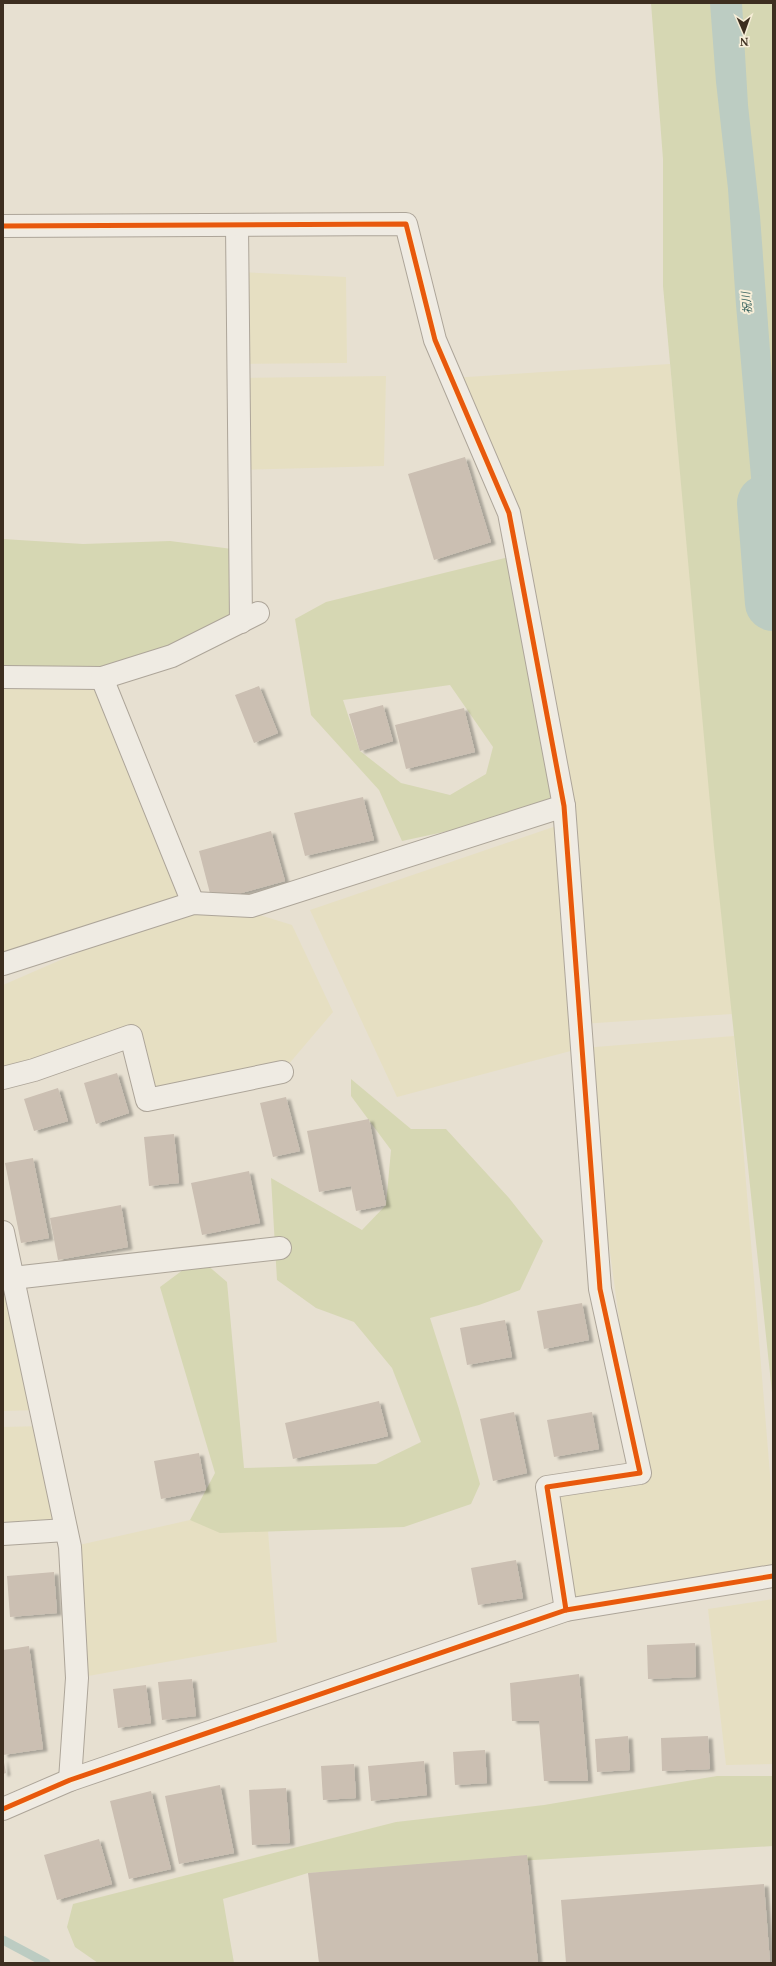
<svg xmlns="http://www.w3.org/2000/svg" width="776" height="1966" font-family="'Noto Serif','Noto Sans JP',serif">
  <style>
    .farmland { fill: #e6dfc2 }
    .green { fill: #d6d7b3; fill-rule: evenodd }
    .water { fill: #bcccc2 }
    .lines { fill: none; stroke-linecap: round; stroke-linejoin: round }
    .stream { stroke: #bcccc2; stroke-width: 9 }
    .river { stroke: #bcccc2; stroke-width: 56 }
    .building { fill: #cbbfb2; filter: url(#shadow) }
    .minor-casing { stroke: #ada599; stroke-width: 24 }
    .minor { stroke: #efebe3; stroke-width: 22 }
    .cycleway-casing { stroke: #f7eed8; stroke-width: 8 }
    .cycleway { stroke: #e8590c; stroke-width: 5 }
    .labels { text-anchor: middle; dominant-baseline: central; stroke-width: 4; stroke-linejoin: round; paint-order: stroke }
    .water-label { font-size: 11px; font-style: italic; fill: #2f5d5a; stroke: #f7eed8 }
  </style>
  <defs>
    <filter id="shadow"><feDropShadow dx="4.5" dy="2.5" stdDeviation="1" flood-color="#0004"/></filter>
  </defs>
  <rect width="100%" height="100%" fill="#e7e0d1"/>
  <g class="farmland">
    <path d="M237,272L346,277L347,363L238,364Z"/>
    <path d="M670,364L732,1014L581,1024L583,1048L734,1036L773,1511V1576L566,1610L547,1487L640,1472L582,1048L397,1097L310,910L565,823L517,555L451,378Z"/>
    <path d="M386,376L384,466L240,470L239,378Z"/>
    <path d="M3,680L106,689L193,903L231,906L292,925L333,1012L282,1072L147,1100L131,1036L3,1072V985L187,905L3,964Z"/>
    <path d="M3,1266L41,1410L3,1411Z"/>
    <path d="M44,1426L66,1530L3,1534V1427Z"/>
    <path d="M190,1520L268,1531L277,1642L77,1678L70,1547Z"/>
    <path d="M773,1599V1764L726,1765L708,1609Z"/>
  </g>
  <g class="green">
    <path d="M651,3H773V1402L714,847L663,286V159Z"/>
    <path d="M3,539L83,544L170,541L240,550L241,622L136,667L3,677Z"/>
    <path d="M517,555L564,806L402,841L379,790L311,715L295,619L326,602ZM450,685L493,747L486,774L450,795L401,783L360,751L343,700Z"/>
    <path d="M351,1079L411,1129H446L509,1198L543,1241L520,1290L479,1305L430,1318L459,1409L480,1484L471,1504L404,1527L220,1533L190,1520L215,1473L160,1287L199,1258L227,1282L244,1468L376,1464L421,1442L392,1368L354,1322L316,1308L277,1280L271,1178L362,1230L386,1205L391,1150L351,1096Z"/>
    <path d="M717,1776H773V1846L308,1873L223,1899L234,1963H98L75,1947L67,1927L73,1904L396,1822L544,1805Z"/>
  </g>
  <path class="water" d="M710,3H742L748,105L760,216L773,391V581L759,569L736,305L728,189L716,82Z"/>
  <g class="lines">
    <path class="stream" d="M3,1940L46,1963"/>
    <path class="river" d="M765,503L773,603"/>
  </g>
  <g class="building">
    <path d="M465,457L491,542L434,560L408,474Z"/>
    <path d="M259,686L278,733L254,743L235,695Z"/>
    <path d="M383,705L393,741L360,751L349,714Z"/>
    <path d="M464,708L475,752L406,769L395,725Z"/>
    <path d="M363,797L374,840L305,856L294,813Z"/>
    <path d="M271,831L285,881L212,901L199,851Z"/>
    <path d="M117,1073L129,1113L96,1124L84,1083Z"/>
    <path d="M58,1088L68,1121L34,1131L24,1099Z"/>
    <path d="M286,1097L300,1151L273,1157L260,1103Z"/>
    <path d="M369,1119L386,1205L356,1211L351,1186L319,1192L307,1131Z"/>
    <path d="M174,1134L179,1183L149,1186L144,1137Z"/>
    <path d="M33,1158L49,1238L21,1243L5,1163Z"/>
    <path d="M249,1171L260,1223L202,1235L191,1183Z"/>
    <path d="M121,1205L128,1247L58,1260L50,1218Z"/>
    <path d="M582,1303L589,1340L544,1349L537,1311Z"/>
    <path d="M505,1320L512,1357L467,1365L460,1328Z"/>
    <path d="M379,1401L388,1436L293,1459L285,1423Z"/>
    <path d="M514,1412L527,1473L493,1481L480,1419Z"/>
    <path d="M592,1412L599,1449L554,1457L547,1420Z"/>
    <path d="M199,1453L206,1490L161,1499L154,1461Z"/>
    <path d="M516,1560L523,1598L478,1605L471,1568Z"/>
    <path d="M54,1572L57,1613L10,1617L7,1576Z"/>
    <path d="M695,1643L696,1677L648,1679L647,1645Z"/>
    <path d="M29,1646L43,1749L3,1755V1650Z"/>
    <path d="M579,1674L588,1781H544L539,1721H512L510,1683Z"/>
    <path d="M192,1679L196,1716L162,1720L158,1682Z"/>
    <path d="M146,1685L151,1723L118,1728L113,1689Z"/>
    <path d="M628,1736L630,1770L597,1772L595,1739Z"/>
    <path d="M708,1736L710,1769L662,1771L661,1738Z"/>
    <path d="M485,1750L487,1783L455,1785L453,1752Z"/>
    <path d="M3,1757L6,1773L3,1774Z"/>
    <path d="M424,1761L427,1795L371,1801L368,1766Z"/>
    <path d="M354,1764L356,1798L323,1800L321,1766Z"/>
    <path d="M220,1785L234,1853L179,1864L165,1796Z"/>
    <path d="M286,1788L290,1843L252,1845L249,1790Z"/>
    <path d="M151,1791L171,1869L129,1879L110,1801Z"/>
    <path d="M99,1839L112,1884L57,1900L44,1855Z"/>
    <path d="M527,1855L538,1963H319L308,1873Z"/>
    <path d="M764,1884L770,1963H566L561,1900Z"/>
  </g>
  <g class="lines">
    <defs>
      <g id="minor">
        <path d="M237,225L241,622"/>
        <path d="M3,226L406,224L435,340L509,513L517,555L564,806L600,1289L640,1473L547,1487L566,1610"/>
        <path d="M3,677L102,678L172,656L258,613"/>
        <path d="M102,678L193,903"/>
        <path d="M3,964L193,903L251,906L564,806"/>
        <path d="M3,1078L34,1070L131,1036L147,1100L282,1072"/>
        <path d="M3,1232L70,1547L77,1678L70,1780"/>
        <path d="M13,1278L280,1248"/>
        <path d="M3,1534L66,1530"/>
        <path d="M3,1809L70,1780L566,1610L773,1576"/>
      </g>
    </defs>
    <use href="#minor" class="minor-casing"/>
    <use href="#minor" class="minor"/>
    <defs>
      <g id="cycleway">
        <path d="M3,226L406,224L435,340L509,513L517,555L564,806L600,1289L640,1473L547,1487L566,1610"/>
        <path d="M3,1809L70,1780L566,1610L773,1576"/>
      </g>
    </defs>
    <use href="#cycleway" class="cycleway-casing"/>
    <use href="#cycleway" class="cycleway"/>
  </g>
  <g class="labels">
    <g class="water-label">
      <text transform="translate(746 303) rotate(-96)">祝川</text>
    </g>
  </g>
  <rect width="776" height="1966" fill="none" stroke="#3d2e20" stroke-width="8"/>
  <g transform="translate(744 32) rotate(178)" stroke="#f7eed8" stroke-width="3" paint-order="stroke">
  <path d="M0-3L7 15L0 10L-7 15Z" fill="#3d2e20"/>
  <text y="-6" font-size="11" font-weight="bold" text-anchor="middle" fill="#3d2e20">N</text>
  </g>
</svg>
